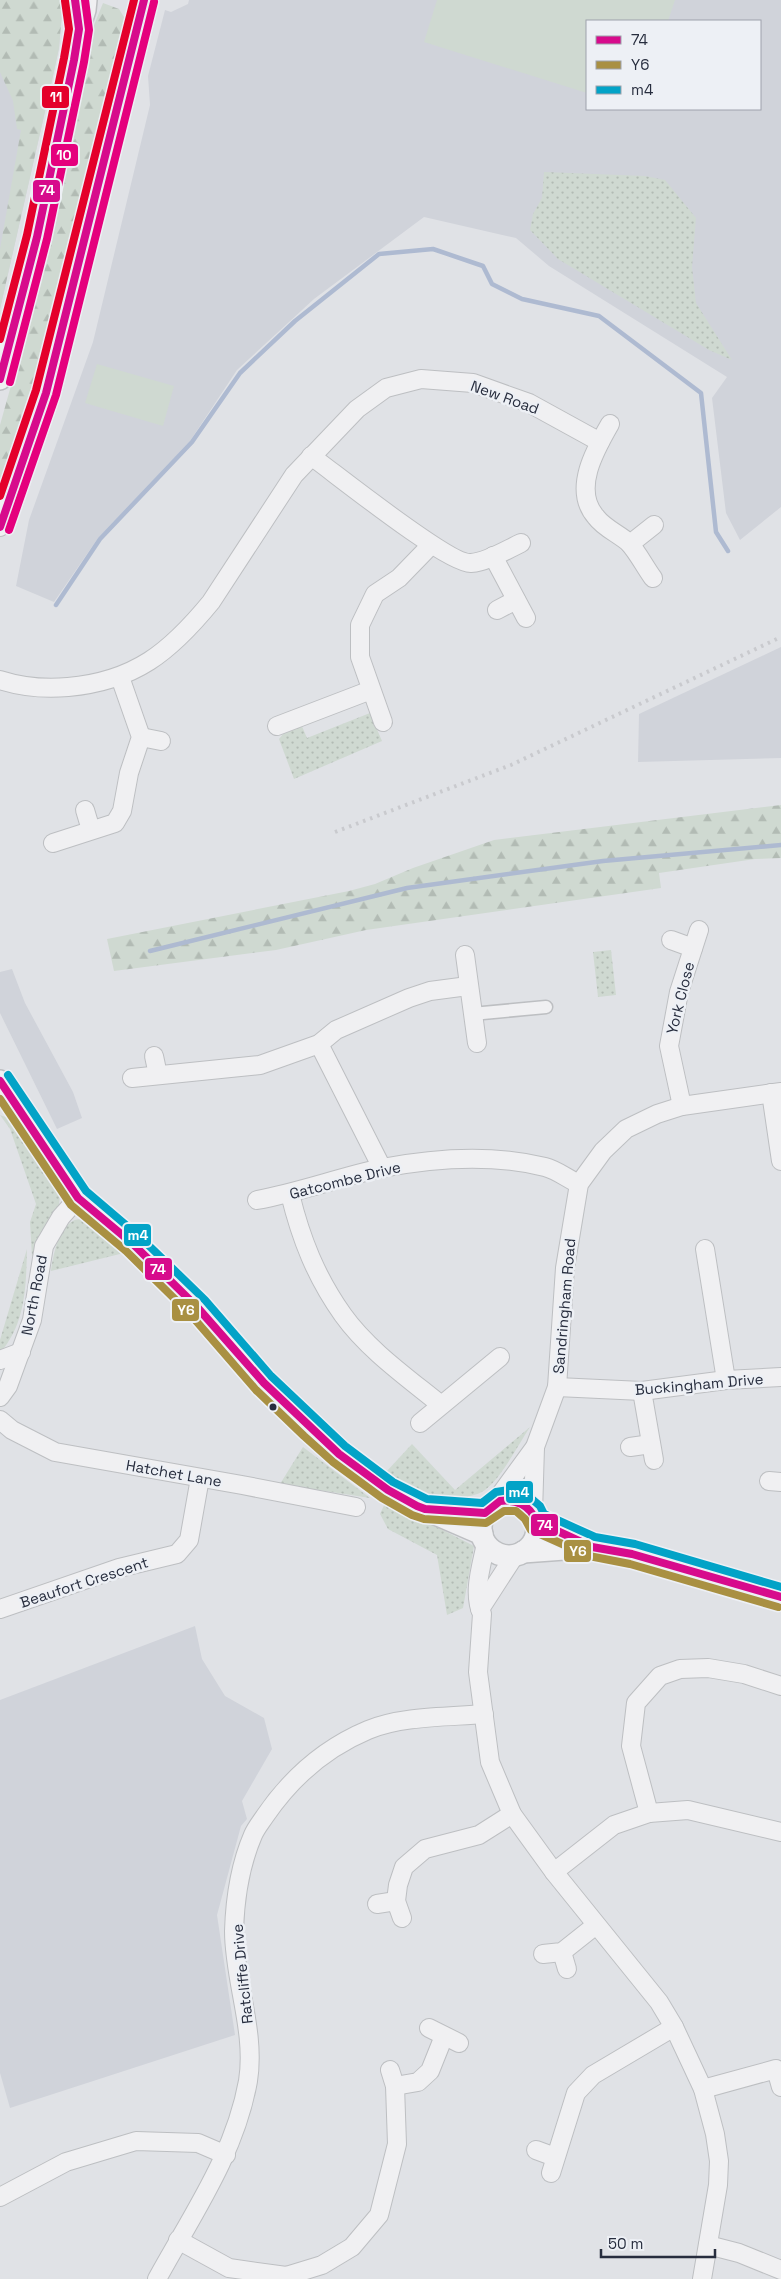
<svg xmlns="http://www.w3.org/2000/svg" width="781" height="2279" font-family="'Space Grotesk',sans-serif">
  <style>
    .built { fill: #d0d3da; fill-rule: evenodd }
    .grass { fill: url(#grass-dots) }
    .forest { fill: url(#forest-firs) }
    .pitch { fill: #cfd9d1 }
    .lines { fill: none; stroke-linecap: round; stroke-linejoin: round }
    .stream { stroke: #aebad1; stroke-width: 4.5 }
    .pedestrian-casing { stroke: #bdbfc2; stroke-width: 15 }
    .minor-casing { stroke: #bdbfc2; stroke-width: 20 }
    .tertiary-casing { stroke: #bdbfc2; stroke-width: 24 }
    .pedestrian { stroke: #f0f0f2; stroke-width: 12 }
    .minor { stroke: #f0f0f2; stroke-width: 18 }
    .tertiary { stroke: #f0f0f2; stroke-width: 21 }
    .rail { stroke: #c9cace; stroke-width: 4; stroke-dasharray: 2.5 5; stroke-linecap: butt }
    .bus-1-casing { stroke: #edf0f5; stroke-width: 11 }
    .bus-2-casing { stroke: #edf0f5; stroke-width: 11 }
    .bus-3-casing { stroke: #edf0f5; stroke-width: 11 }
    .bus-4-casing { stroke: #edf0f5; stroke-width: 11 }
    .bus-5-casing { stroke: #edf0f5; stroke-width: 11 }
    .bus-1 { stroke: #d70b8c; stroke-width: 8 }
    .bus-2 { stroke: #a99042; stroke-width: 8 }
    .bus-3 { stroke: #02a3c7; stroke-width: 8 }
    .bus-4 { stroke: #e5007d; stroke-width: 8 }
    .bus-5 { stroke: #e4002b; stroke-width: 8 }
    .bus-dot { fill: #272d3e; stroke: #edf0f5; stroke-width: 2 }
    .labels { text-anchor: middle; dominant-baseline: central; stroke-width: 5; stroke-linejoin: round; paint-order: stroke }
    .street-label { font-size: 15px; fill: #272d3e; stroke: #edf0f5 }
    .line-badge { stroke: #edf0f5; stroke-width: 2 }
    .badge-label { font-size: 14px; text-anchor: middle; font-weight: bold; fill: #fff }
  </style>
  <defs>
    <pattern id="grass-dots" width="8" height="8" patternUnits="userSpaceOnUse" patternTransform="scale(1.25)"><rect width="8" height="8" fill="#cfd9d1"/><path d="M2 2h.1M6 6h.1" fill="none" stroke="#b2bbb4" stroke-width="1.8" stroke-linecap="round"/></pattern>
    <pattern id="forest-firs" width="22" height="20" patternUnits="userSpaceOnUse" patternTransform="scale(1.25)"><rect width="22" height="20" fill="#cfd9d1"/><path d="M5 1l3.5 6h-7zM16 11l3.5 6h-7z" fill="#b2bbb4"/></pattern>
  </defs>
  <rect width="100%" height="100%" fill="#e0e2e6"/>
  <g class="built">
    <path d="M0,0H63L59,48L51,85L0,309Z"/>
    <path d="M189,0H781V507L740,540L726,513L712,398L727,377L549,266L516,238L424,217L314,299L237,370L190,441L98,538L54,602L16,586L29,520L93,342L150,105L148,76L165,10L171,12L188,4ZM587,21H760V109H587Z"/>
    <path d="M781,647V758L638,762L639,714Z"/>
    <path d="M12,969L25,1003L73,1092L82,1118L57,1129L0,1013V972Z"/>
    <path d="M195,1626L202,1659L225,1696L264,1718L272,1749L242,1801L247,1819L241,1826L217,1915L235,2035L10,2108L0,2073V1700Z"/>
  </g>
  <g class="grass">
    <path d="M544,172L645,176L665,180L696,218L692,267L696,303L732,360L709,350L558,259L530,230L533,214L542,198Z"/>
    <path d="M370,713L382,741L294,779L279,739L287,729L301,724L307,738Z"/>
    <path d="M611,950L616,995L598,997L593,952Z"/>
    <path d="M0,1115L14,1120L61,1185L59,1205L42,1232L32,1257L30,1222L36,1204L10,1129Z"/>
    <path d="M85,1219L95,1224L124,1253L51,1271C53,1256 58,1229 73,1221C76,1219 82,1219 85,1219Z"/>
    <path d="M27,1249C26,1286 26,1323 0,1353V1340Z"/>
    <path d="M530,1427C518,1445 502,1477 485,1490C466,1503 422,1499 403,1487C397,1483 391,1477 386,1472L412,1444L455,1490Z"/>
    <path d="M303,1447L370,1498L280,1484Z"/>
    <path d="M386,1501L474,1546L463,1608L447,1615L437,1555L388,1529L380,1514Z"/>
  </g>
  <g class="forest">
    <path d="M0,0H63L59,48L51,85L0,309V249L21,130L17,129L13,101L0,72Z"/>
    <path d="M103,3L119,9L127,22L72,272L0,513V425L17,364L88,40Z"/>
    <path d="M781,805V858L755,859L659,873L661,888L366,930L276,950L114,971L107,939L349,891L375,884L413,868L494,840Z"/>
  </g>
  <g class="pitch">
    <path d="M437,0H675L668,21H587V93L424,42Z"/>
    <path d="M97,364L174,386L163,426L85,403Z"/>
  </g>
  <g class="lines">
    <g class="stream">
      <path d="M56,605L100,539L192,442L240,373L295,321L379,254L433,249L483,266L492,284L522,299L599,316L701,393L716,532L728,551"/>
      <path d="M150,951L407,888L603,861L781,845"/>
    </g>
    <defs>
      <path id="pedestrian" d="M472,1014L546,1007"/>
      <g id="minor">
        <path d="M610,424C595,450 572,490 596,517C604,528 619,534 629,543C638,553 645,567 653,578"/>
        <path d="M311,456C336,474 449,565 471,563C487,562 506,550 521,543"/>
        <path d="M0,527L46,393L144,0"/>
        <path d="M630,544L654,525"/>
        <path d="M493,556L526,618"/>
        <path d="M497,610L516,600"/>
        <path d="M0,680C22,687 46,689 68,687C135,681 170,652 211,602L294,475L357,409L386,388L421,379L473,383L529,403L600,442"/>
        <path d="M383,722L360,657V625L375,594L399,578L431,545"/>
        <path d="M277,726L371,690"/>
        <path d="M141,737L161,741"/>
        <path d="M85,810L91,830"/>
        <path d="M53,843L115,823L122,811L129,773L141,737L120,677"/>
        <path d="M671,940L693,948"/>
        <path d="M465,955L477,1043"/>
        <path d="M319,1044L382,1168"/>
        <path d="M154,1056L158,1075"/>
        <path d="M132,1078L260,1065L319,1044L336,1030L409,998L430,991L468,986"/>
        <path d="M771,1093L781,1161"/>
        <path d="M682,1106L669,1046L679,992L699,930"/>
        <path d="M290,1194C301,1239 316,1277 343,1315C368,1350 408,1378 441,1405"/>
        <path d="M257,1200C300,1192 340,1177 382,1168C434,1158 493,1154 545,1167C557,1170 568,1179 579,1184"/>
        <path d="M705,1249L726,1380"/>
        <path d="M0,1360L21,1352"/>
        <path d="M557,1387L642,1391L726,1380L781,1377"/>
        <path d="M642,1391L654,1460"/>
        <path d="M0,1397L8,1386L32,1320L44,1246L61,1217L78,1198"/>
        <path d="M0,1420L12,1430L55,1452L242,1485L356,1507"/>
        <path d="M420,1423L500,1357"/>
        <path d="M630,1447L651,1444"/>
        <path d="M769,1481L781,1482"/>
        <path d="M492,1506L535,1447L557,1387L565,1268L579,1184L603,1151L626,1129L657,1114L682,1106L781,1092"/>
        <path d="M533,1513L535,1447"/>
        <path d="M486,1543C482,1565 472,1592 482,1614L478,1672L490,1762L512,1814L554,1872L659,2002L674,2027L703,2089L715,2134L719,2161L718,2185L702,2279"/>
        <path d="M0,1609L119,1568L177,1554L189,1540L200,1478"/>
        <path d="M480,1609L515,1555"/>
        <path d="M649,1813L631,1746L636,1703L660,1676L680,1669L708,1668L744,1674L781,1686"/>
        <path d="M554,1872L614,1825L649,1813L688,1810L781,1832"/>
        <path d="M377,1904L396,1901"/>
        <path d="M402,1918L396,1901L398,1885L404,1867L425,1849L479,1835L512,1814"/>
        <path d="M562,1952L567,1969"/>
        <path d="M543,1954L562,1952L596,1925"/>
        <path d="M429,2028L459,2043"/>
        <path d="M395,2086L418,2082L430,2071L444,2036"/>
        <path d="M703,2089L776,2069L781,2087"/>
        <path d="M536,2150L555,2157"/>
        <path d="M551,2173L576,2093L593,2075L674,2027"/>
        <path d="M0,2197L66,2162L136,2141L198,2143L226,2155"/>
        <path d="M178,2240L229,2268L286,2276L322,2265L352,2247L379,2215L397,2144L395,2086L390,2070"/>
        <path d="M708,2245L739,2253L781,2270"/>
        <path d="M157,2279C192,2215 235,2154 248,2081C256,2031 234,1981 234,1931C235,1898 240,1865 253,1835C256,1828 261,1822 265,1816C291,1778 325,1748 368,1730C401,1716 448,1717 484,1714"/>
      </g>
      <g id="tertiary">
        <path d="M0,379L37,237L79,29L85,10L86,0"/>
        <path d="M0,1081L78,1198L133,1244L197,1307L264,1383L311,1429L339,1454L388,1490L417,1506L482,1534"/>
        <circle cx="509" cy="1528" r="28"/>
        <path d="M536,1521L590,1546"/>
        <path d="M523,1552L592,1547L632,1554L781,1597"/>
      </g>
    </defs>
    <use href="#pedestrian" class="pedestrian-casing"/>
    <use href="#minor" class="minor-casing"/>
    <use href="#tertiary" class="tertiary-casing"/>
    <use href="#pedestrian" class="pedestrian"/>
    <use href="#minor" class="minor"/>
    <use href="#tertiary" class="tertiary"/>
    <path class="rail" d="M335,832L511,765L781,637"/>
    <defs>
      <g id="bus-1">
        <path d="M0,379L37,237L74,60L79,29L75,0"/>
        <path d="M0,527L46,393L144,0"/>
        <path d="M0,1081L78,1198L133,1244L197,1307L264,1383L339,1454L388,1490L417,1506L425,1509L485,1513L500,1501C516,1499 530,1505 536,1521L592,1547L632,1554L781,1597"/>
      </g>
      <path id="bus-2" d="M0,1099L71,1205L126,1251L190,1314L256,1390L304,1436L333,1462L382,1498L412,1515L424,1519L486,1523L504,1511H516L525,1519L531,1530L589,1556L630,1564L778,1607"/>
      <path id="bus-3" d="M8,1075L86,1191L140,1237L205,1300L271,1376L345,1446L393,1482L427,1499L482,1503L496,1492L509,1490L526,1494L540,1506L544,1514L595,1537L635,1544L781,1587"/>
      <g id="bus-4">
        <path d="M10,382L47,239L84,62L89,30L85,0"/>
        <path d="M9,530L56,395L154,2"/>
      </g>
      <g id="bus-5">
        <path d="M0,339L27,235L64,58L69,29L65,1"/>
        <path d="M0,496L36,390L134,0"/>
      </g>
    </defs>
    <use href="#bus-1" class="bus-1-casing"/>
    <use href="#bus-2" class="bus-2-casing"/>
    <use href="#bus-3" class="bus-3-casing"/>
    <use href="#bus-4" class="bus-4-casing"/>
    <use href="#bus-5" class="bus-5-casing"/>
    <use href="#bus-1" class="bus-1"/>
    <use href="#bus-2" class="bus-2"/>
    <use href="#bus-3" class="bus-3"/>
    <use href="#bus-4" class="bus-4"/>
    <use href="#bus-5" class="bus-5"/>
  </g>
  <circle class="bus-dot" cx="273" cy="1407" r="4.5"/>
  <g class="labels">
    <g class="street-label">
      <text transform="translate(505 397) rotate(20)">New Road</text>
      <text transform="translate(680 998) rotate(-76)">York Close</text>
      <text transform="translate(345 1180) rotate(-14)">Gatcombe Drive</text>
      <text transform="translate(34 1295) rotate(-79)">North Road</text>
      <text transform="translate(564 1306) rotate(-85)">Sandringham Road</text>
      <text transform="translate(699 1384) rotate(-5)">Buckingham Drive</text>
      <text transform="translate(174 1473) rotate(10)">Hatchet Lane</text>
      <text transform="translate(84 1582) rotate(-18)">Beaufort Crescent</text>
      <text transform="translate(242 1974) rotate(-96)">Ratcliffe Drive</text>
    </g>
  </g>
  <g class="line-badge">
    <rect x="41" y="85" width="29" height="24" rx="5" fill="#e4002b"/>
    <rect x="50" y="143" width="29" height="24" rx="5" fill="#e5007d"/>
    <rect x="32" y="179" width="29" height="24" rx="5" fill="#d70b8c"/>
    <rect x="123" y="1223" width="29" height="24" rx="5" fill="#02a3c7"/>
    <rect x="144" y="1257" width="29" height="24" rx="5" fill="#d70b8c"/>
    <rect x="171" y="1298" width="29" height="24" rx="5" fill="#a99042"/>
    <rect x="505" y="1480" width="29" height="24" rx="5" fill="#02a3c7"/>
    <rect x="530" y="1513" width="29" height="24" rx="5" fill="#d70b8c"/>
    <rect x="563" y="1539" width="29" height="24" rx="5" fill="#a99042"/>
  </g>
  <g class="badge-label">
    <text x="56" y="102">11</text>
    <text x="64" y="160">10</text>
    <text x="47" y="195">74</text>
    <text x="138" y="1240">m4</text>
    <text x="158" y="1274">74</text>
    <text x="186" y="1315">Y6</text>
    <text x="519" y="1497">m4</text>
    <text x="545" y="1530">74</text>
    <text x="578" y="1556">Y6</text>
  </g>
  <rect x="586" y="20" width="175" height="90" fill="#edf0f5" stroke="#9ea2ac"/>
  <rect x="596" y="36" width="25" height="8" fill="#d70b8c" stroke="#9ea2ac"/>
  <text x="631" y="45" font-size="15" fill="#272d3e">74</text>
  <rect x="596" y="61" width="25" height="8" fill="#a99042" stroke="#9ea2ac"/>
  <text x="631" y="70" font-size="15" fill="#272d3e">Y6</text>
  <rect x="596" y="86" width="25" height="8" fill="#02a3c7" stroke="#9ea2ac"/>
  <text x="631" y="95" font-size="15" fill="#272d3e">m4</text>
  <path d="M601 2249v8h114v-8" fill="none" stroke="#272d3e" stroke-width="2.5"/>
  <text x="608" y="2249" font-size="15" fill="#272d3e" stroke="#edf0f5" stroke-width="4" paint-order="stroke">50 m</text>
</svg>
